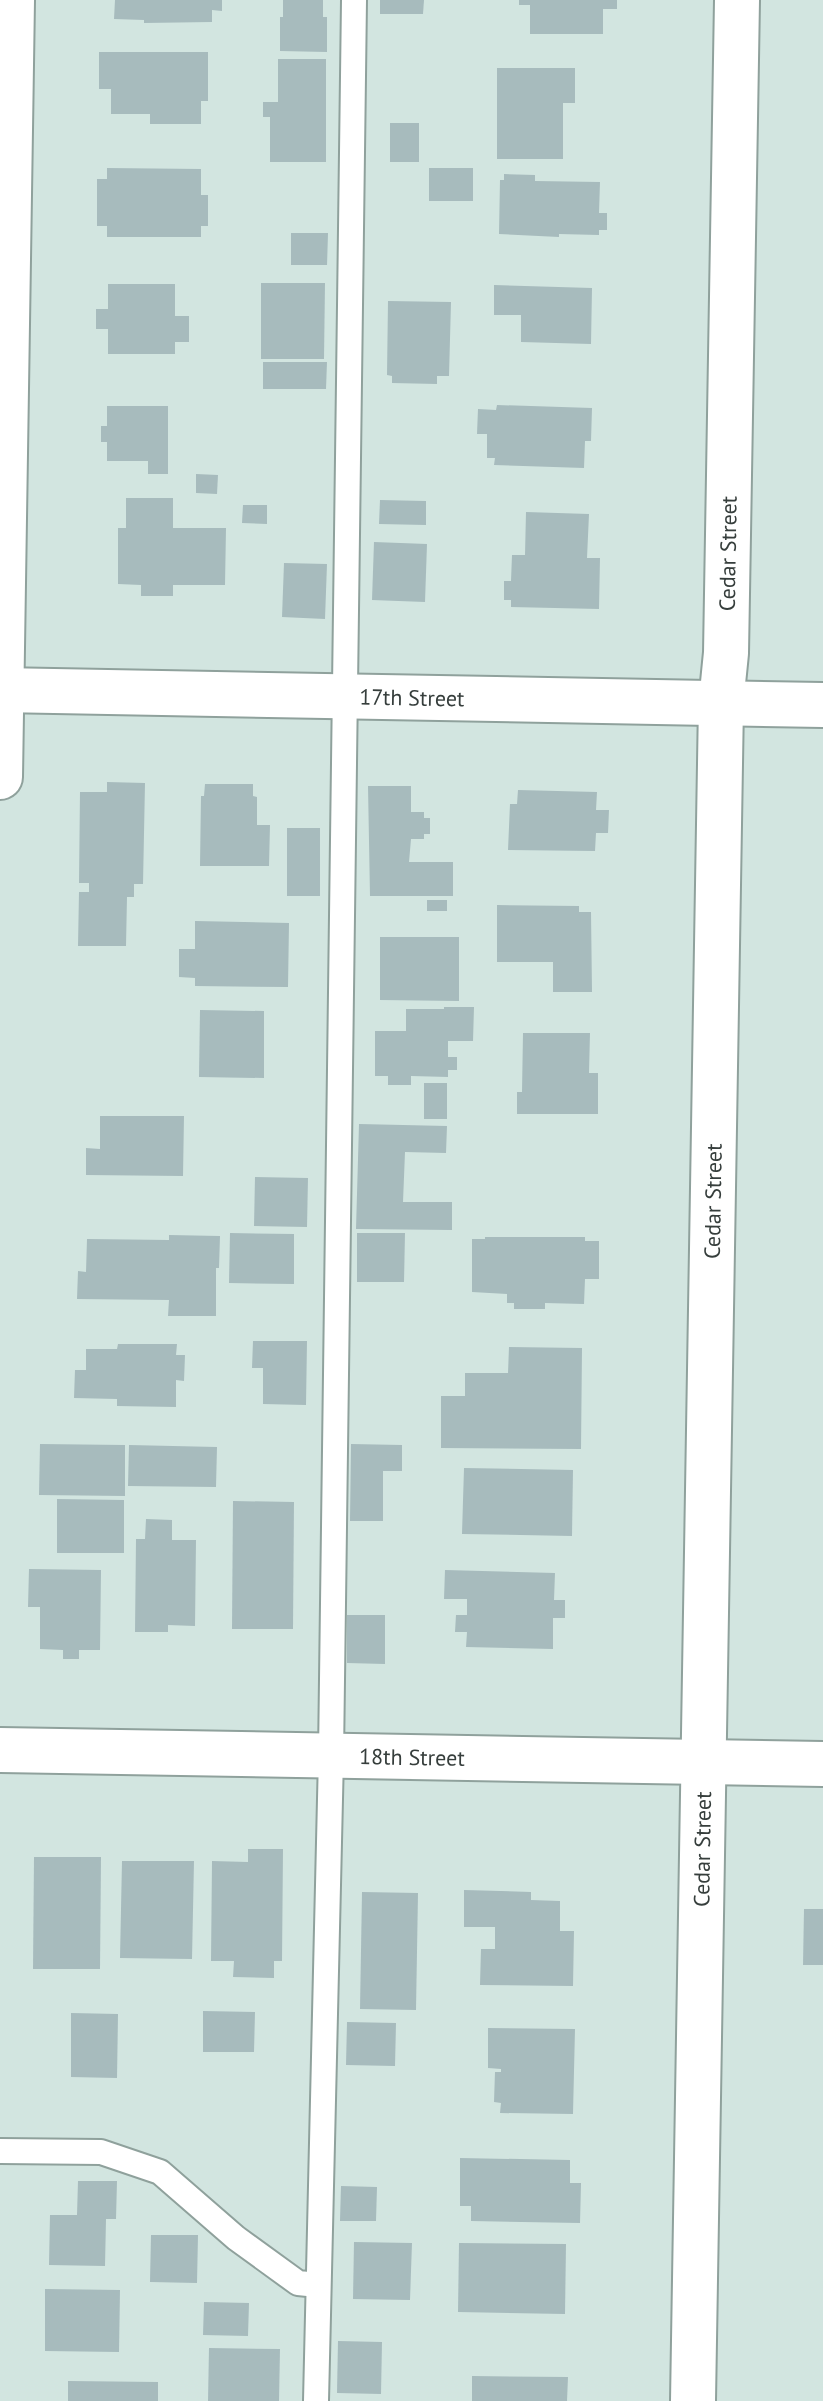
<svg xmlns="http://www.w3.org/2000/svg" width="823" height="2401" font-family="'PT Sans',sans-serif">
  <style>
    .building { fill: #a7bbbd }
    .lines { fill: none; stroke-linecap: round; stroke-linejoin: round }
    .service-casing { stroke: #8fa19c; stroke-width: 28 }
    .minor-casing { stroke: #8fa19c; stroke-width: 48 }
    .service { stroke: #fff; stroke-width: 24 }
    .minor { stroke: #fff; stroke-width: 44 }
    .labels { text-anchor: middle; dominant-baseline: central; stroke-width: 6; stroke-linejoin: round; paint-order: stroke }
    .street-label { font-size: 22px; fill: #363e3c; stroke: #fff }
  </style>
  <rect width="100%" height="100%" fill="#d2e5e0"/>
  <g class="building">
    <path d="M115,0H222V11L212,10V22L144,23V20L114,19Z"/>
    <path d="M283,0H323V17H327V52L280,51V17H283Z"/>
    <path d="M380,0H424L423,14H380Z"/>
    <path d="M519,0H617V9H603V34H530V5H519Z"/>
    <path d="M99,52H208V101H201V124H150V114H111V89H99Z"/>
    <path d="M278,59H326V162H270V117H263V102H278Z"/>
    <path d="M497,68H575V103H563V159H497Z"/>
    <rect x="390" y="123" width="29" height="39"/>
    <path d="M107,168L201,169V195H208V226H201V237H107V226H97V179H107Z"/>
    <rect x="429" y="168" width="44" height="33"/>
    <path d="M504,174L535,175V181L600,182L599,213H607V230H599V235L559,234V237L499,234L500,180H504Z"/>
    <path d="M291,233H328L327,265H291Z"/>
    <path d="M261,283H325L324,359H261Z"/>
    <path d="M108,284H175V316H189V342H175V354H108V329H96V309H108Z"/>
    <path d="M494,285L592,288L591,344L521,342V315H494Z"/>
    <path d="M388,301L451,302L449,376H437V384L392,383V376L387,375Z"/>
    <path d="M263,362H327L326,389H263Z"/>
    <path d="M497,405L592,408L591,441H585L584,468L494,465L495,458H487V434H477L478,409L496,410Z"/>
    <path d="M107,406H168V474H148V461H107V442H101V426H107Z"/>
    <path d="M196,474L218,475L217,494L196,493Z"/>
    <path d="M126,498H173V528H226L225,585H173V596H141V585L118,584V528H126Z"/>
    <path d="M380,500L426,501V525L379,524Z"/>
    <path d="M243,505H267V524L242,523Z"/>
    <path d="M526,512L589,514L587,558H600L599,609L511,607V600H504V581H511L512,555H525Z"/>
    <path d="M374,542L427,544L425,602L372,600Z"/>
    <path d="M284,563L327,564L325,619L282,617Z"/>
    <path d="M107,782L145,783L143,884H134V897H127L126,946H78L79,892H89V883H79L80,792H107Z"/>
    <path d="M205,784H253V796L257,797V825H270L269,866H200L201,796H204Z"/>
    <path d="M368,786H411V812H424V818H430V834H424V839H411L409,862H453V896H370Z"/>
    <path d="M518,790L597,792L596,810H609L608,833H596L595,851L508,850L510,804H517Z"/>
    <rect x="287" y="828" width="33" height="68"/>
    <rect x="427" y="900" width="20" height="11"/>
    <path d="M497,905L579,906V912H591L592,992H553V962H497Z"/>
    <path d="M195,921L289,923L288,987L195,986V978L179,977V949H195Z"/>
    <path d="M380,937H459V1001L380,1000Z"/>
    <path d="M444,1007H474L473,1041H448V1057H457V1070H448V1077L411,1076V1085H388V1076H375V1031H406V1009H444Z"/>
    <path d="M200,1010L264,1011V1078L199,1077Z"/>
    <path d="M523,1033H590L589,1073H598V1114H517V1092H522Z"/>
    <rect x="424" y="1083" width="23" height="36"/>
    <path d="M100,1116H184L183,1176L86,1175V1148L100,1149Z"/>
    <path d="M359,1124L447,1126L446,1153L405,1152L403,1202H452V1230L356,1229Z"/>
    <path d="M255,1177L308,1178L307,1227L254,1226Z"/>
    <path d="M230,1233L294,1234V1284L229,1283Z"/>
    <path d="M357,1233H405L404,1282H357Z"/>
    <path d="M169,1235L220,1236L219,1268H216V1316H168L169,1300L77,1299L78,1271L86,1272L87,1239L169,1240Z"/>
    <path d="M485,1237H585V1241H599V1279H585L584,1304L545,1303V1309H514V1303H507V1294L472,1292V1239H485Z"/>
    <path d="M253,1341H307L306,1405L263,1404V1368H252Z"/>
    <path d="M118,1344H177L176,1355H185L184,1381L176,1380V1407L117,1406V1399L74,1398L75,1370H86V1349H117Z"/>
    <path d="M509,1347L582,1348L581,1449L441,1448V1396H465V1373H508Z"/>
    <path d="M40,1444L125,1445V1496L39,1495Z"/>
    <path d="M351,1444L402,1445V1471H383V1521H350Z"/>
    <path d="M129,1445L217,1447L216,1487L128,1486Z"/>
    <path d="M464,1468L573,1470L572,1536L462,1534Z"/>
    <path d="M57,1499L124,1500V1553H57Z"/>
    <path d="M233,1501L294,1502L293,1629H232Z"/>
    <path d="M146,1519L172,1520V1540H196L195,1626L168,1625V1632H135L136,1539H145Z"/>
    <path d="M29,1569L101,1570L100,1650H79V1659H63V1650L40,1649V1607H28Z"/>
    <path d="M445,1570L555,1573L554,1600H565V1618H553V1649L466,1647L467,1632H455L456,1615H467V1599H444Z"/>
    <path d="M347,1615H385V1664L347,1663Z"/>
    <path d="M248,1849H283L282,1961H274V1978L233,1977L234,1961H211L212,1861L248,1862Z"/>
    <path d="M34,1857H101L100,1969H33Z"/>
    <path d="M122,1861H194L192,1959L120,1958Z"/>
    <path d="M464,1890L531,1892V1900L560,1901V1931H574L573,1986L480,1985L481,1949H495V1927H464Z"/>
    <path d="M362,1892L418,1893L416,2010L360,2009Z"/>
    <path d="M804,1909H823V1965H803Z"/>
    <path d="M203,2011L255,2012L254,2052H203Z"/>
    <path d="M71,2013L118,2014L117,2078L71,2077Z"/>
    <path d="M347,2022L396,2023L395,2066L346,2065Z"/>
    <path d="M488,2028L575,2029L573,2114L500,2113L501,2103L494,2102L495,2072H501V2069L488,2068Z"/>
    <path d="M460,2158L570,2160V2183H581L580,2223L471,2221V2206H460Z"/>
    <path d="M78,2181H117L116,2219H106L105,2266L49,2265L50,2215H77Z"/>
    <path d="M341,2186L377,2187L376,2221H340Z"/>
    <path d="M151,2235H198L197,2283L150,2282Z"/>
    <path d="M354,2242L412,2243L410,2300L353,2299Z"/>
    <path d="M459,2243L566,2244L565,2314L458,2312Z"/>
    <path d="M45,2289L120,2290L119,2352L45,2351Z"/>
    <path d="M204,2302L249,2303L248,2336L203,2335Z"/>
    <path d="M338,2341L382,2342L381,2394L337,2393Z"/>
    <path d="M209,2348L280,2349L279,2401H208Z"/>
    <path d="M472,2376L568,2377L567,2401H472Z"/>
    <path d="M68,2381L158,2382V2401H68Z"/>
  </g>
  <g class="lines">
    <defs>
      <g id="service">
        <path d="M0,2151L101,2152L160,2172L236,2238L298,2283L318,2285"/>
        <path d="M316,2401L331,1756L354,0"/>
      </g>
      <g id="minor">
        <path id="s1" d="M0,690L823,705"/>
        <path d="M0,777L12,0"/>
        <path id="s2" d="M0,1750L823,1764"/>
        <path id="s3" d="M693,2401L721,703L726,653L737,0"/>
      </g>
    </defs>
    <use href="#service" class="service-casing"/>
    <use href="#minor" class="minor-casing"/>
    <use href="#service" class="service"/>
    <use href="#minor" class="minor"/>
  </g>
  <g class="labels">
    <g class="street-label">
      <text stroke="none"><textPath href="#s3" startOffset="1848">Cedar Street</textPath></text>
      <text stroke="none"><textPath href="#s1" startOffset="412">17th Street</textPath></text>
      <text stroke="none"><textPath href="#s3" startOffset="1200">Cedar Street</textPath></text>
      <text stroke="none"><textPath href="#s2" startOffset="412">18th Street</textPath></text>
      <text stroke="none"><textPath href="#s3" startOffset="552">Cedar Street</textPath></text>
    </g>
  </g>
</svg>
